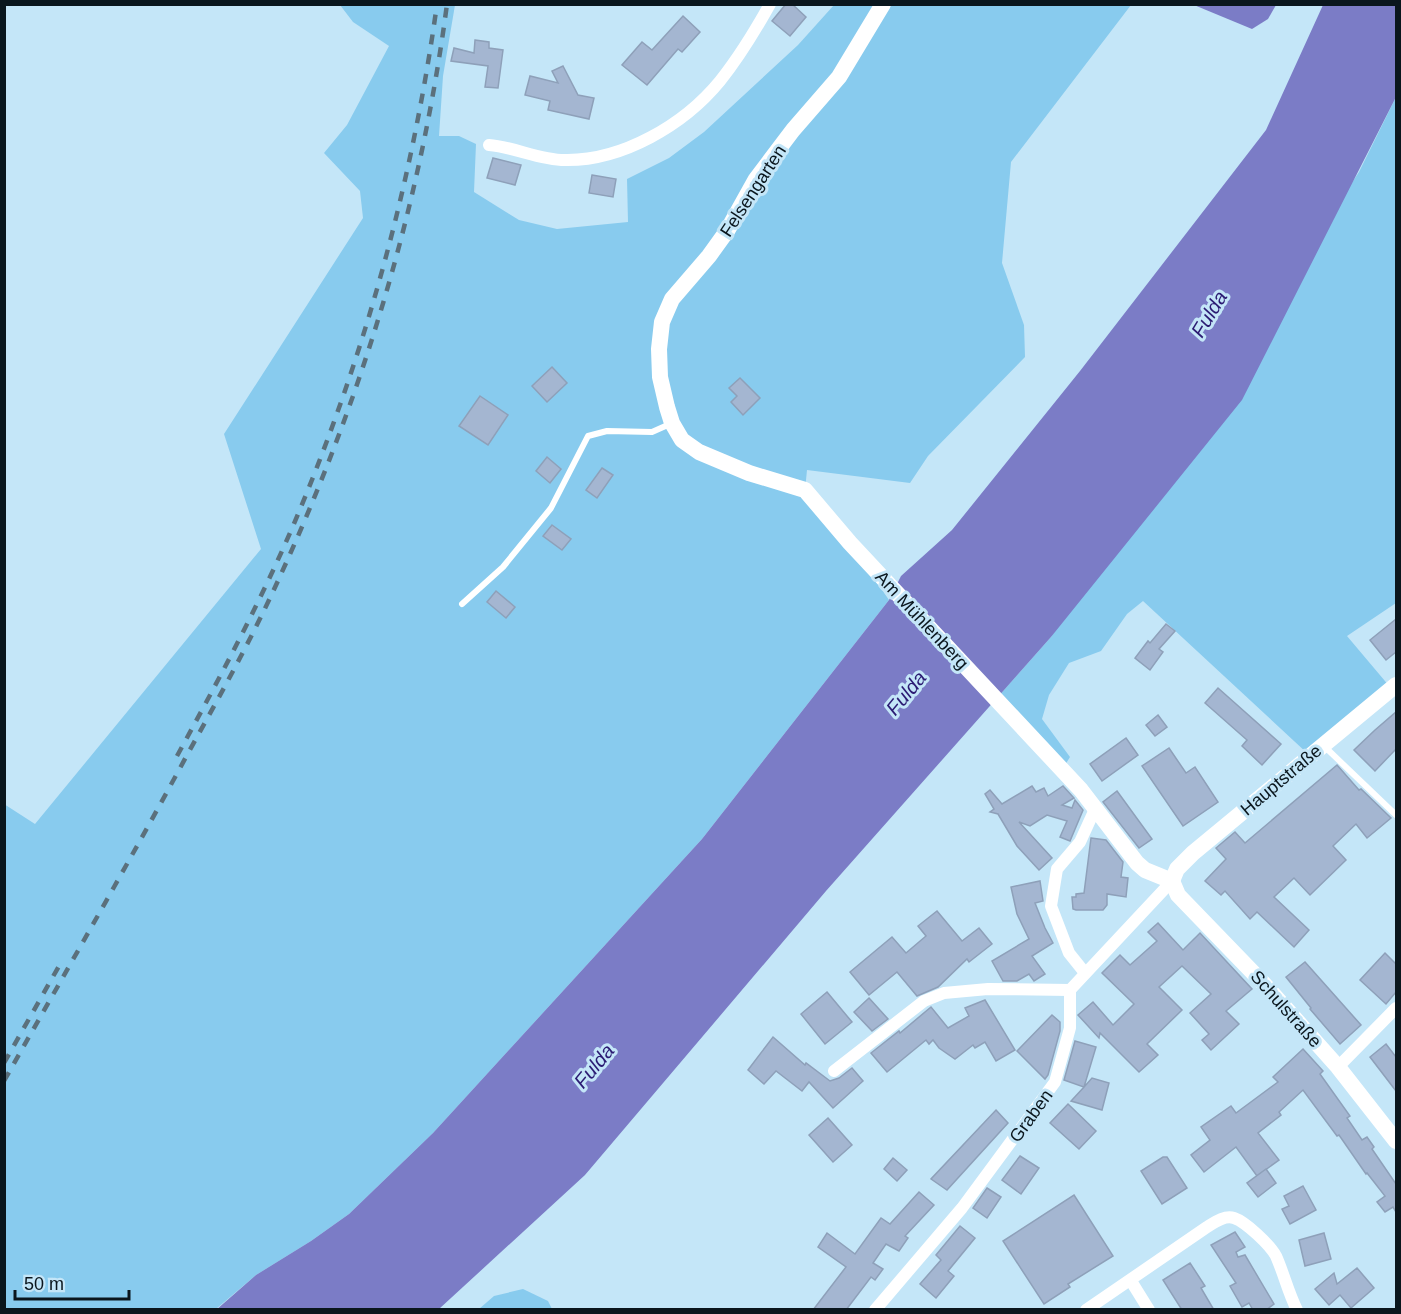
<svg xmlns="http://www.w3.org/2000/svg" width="1401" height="1314" font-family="Arial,sans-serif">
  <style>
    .green { fill: #88cbee }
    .water { fill: #7b7cc6 }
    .building { fill: #a4b6d1; stroke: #8ea0b9; stroke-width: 1.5 }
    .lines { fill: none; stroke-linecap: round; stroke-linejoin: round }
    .lane { stroke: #fff; stroke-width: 6 }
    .street { stroke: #fff; stroke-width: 12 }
    .secondary { stroke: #fff; stroke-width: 16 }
    .rail { stroke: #5b707c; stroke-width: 4.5; stroke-dasharray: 10 10; stroke-linecap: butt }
    .labels { text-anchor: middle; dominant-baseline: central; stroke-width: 6; stroke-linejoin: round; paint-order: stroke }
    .street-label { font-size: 18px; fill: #0a161d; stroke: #c4e6f8 }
    .water-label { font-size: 20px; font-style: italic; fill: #2b1b73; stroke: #c4e6f8 }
  </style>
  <rect width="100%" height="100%" fill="#c4e6f8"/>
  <g class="green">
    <path d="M340,5H455L443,76L439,136H459L476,144L474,192L519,220L557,229L628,222L627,179L669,158L704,132L798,45L834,5H1131L1011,162L1002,263L1024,325L1025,357L928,456L910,483L807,470L805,490L850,543L889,600L702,839L433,1133L349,1214L311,1241L256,1275L216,1309H5L4,804L35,824L261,549L224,434L363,218L360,191L324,153L347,125L389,46L353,22Z"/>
    <path d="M1396,97V603L1347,636L1390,687L1308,754L1143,601L1127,614L1101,651L1069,663L1049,695L1042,719L1070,757L1060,773L996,699L1051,637L1359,172Z"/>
    <path d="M523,1289L548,1301L552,1309H479L494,1296Z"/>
  </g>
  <g class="water">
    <path d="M1194,5H1276L1268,19L1252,29Z"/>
    <path d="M1323,5H1396V97L1242,400L1051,637L826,891L585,1175L439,1309L216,1310L256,1275L311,1241L349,1214L433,1133L702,839L889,600L901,576L952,530L1080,371L1266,130Z"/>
  </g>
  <g class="building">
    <path d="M786,4H792L806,17L790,36L772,21Z"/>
    <path d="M683,16L700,32L682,52L678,49L647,85L622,65L642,42L652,50Z"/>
    <path d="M475,40L489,42V48L503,50L498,88L485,87L488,66L451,61L454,48L474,53Z"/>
    <path d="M563,66L578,95L594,98L589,119L548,110L550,101L525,95L530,76L558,83L552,71Z"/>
    <path d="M493,158L521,165L515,185L487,178Z"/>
    <path d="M592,175L616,179L613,197L589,193Z"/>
    <path d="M552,367L567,383L547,402L532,386Z"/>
    <path d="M740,378L760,398L743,415L731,402L737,396L729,388Z"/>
    <path d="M480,396L508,415L488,445L459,426Z"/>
    <path d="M547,457L561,469L550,483L536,471Z"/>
    <path d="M602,468L613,475L597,498L586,490Z"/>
    <path d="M552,525L571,539L562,550L543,536Z"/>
    <path d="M496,591L515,607L506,618L487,602Z"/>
    <path d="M1396,619V652L1386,660L1370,640Z"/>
    <path d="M1166,624L1175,631L1159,649L1163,652L1150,670L1135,658L1148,641L1150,643Z"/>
    <path d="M1218,688L1281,744L1262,765L1242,746L1247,740L1205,703Z"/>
    <path d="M1396,712V749L1375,771L1354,750L1375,730Z"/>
    <path d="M1158,715L1167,727L1155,736L1146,725Z"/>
    <path d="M1126,738L1138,755L1102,781L1090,764Z"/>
    <path d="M1169,748L1186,773L1195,767L1218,802L1183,826L1142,766Z"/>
    <path d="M1337,765L1359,790L1361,789L1391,818L1367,838L1356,824L1333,846L1346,860L1310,895L1294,878L1274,897L1309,930L1294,947L1257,912L1250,919L1225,891L1221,895L1205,881L1226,859L1216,848L1235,832L1245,843Z"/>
    <path d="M1032,786L1036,792L1044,788L1048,796L1063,786L1074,798L1062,805L1072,808L1075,800L1083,810L1070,841L1060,837L1067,821L1047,815L1030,826L1019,822L1052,858L1039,870L1017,846L998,814L990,812L994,809L985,794L990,790L1002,804Z"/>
    <path d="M1117,791L1152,839L1139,848L1103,802Z"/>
    <path d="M1091,838L1106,840L1123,862L1121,877L1128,878L1126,897L1107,894V905L1103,910H1076L1073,909L1072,897H1076V894L1084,893Z"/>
    <path d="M1040,881L1043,901L1035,903L1045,928L1053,943L1032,956L1045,974L1034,981L1029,974L1017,981H1003L992,961L1029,939L1017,914L1011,887Z"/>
    <path d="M937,911L962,941L979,928L992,944L969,962L967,959L938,987L917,996L897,972L869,995L850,972L892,937L906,953L926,936L918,926Z"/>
    <path d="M1158,923L1183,950L1200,933L1252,989L1226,1011L1239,1024L1211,1050L1202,1040L1209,1034L1190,1013L1211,994L1182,966L1159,987L1182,1010L1147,1044L1158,1055L1139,1072L1100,1033L1099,1038L1078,1015L1093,1002L1113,1025L1134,1004L1102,973L1120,955L1130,965L1157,941L1148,932Z"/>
    <path d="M1385,953L1396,964V992L1386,1004L1360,980Z"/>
    <path d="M1305,962L1361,1025L1340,1044L1310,1009L1311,1008L1286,977Z"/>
    <path d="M827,992L852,1022L825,1044L801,1014Z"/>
    <path d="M869,998L888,1019L872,1031L854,1012Z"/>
    <path d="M985,1000L1015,1050L996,1061L985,1042L975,1048L973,1045L955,1059L939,1048L933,1040L929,1044L926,1040L887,1072L871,1053L899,1031L900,1033L931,1007L948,1028L969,1016L965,1008Z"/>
    <path d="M1052,1015L1060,1022V1031L1048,1075L1045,1079L1017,1051Z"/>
    <path d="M773,1037L805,1065L806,1063L830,1081L839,1078L852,1068L863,1081L833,1108L809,1082L802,1091L776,1071L764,1084L748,1070Z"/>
    <path d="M1075,1041L1096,1047L1084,1087L1092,1078L1109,1083L1102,1110L1071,1101L1084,1087L1064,1080Z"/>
    <path d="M1386,1044L1396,1057V1091L1370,1057Z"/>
    <path d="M1303,1049L1323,1071L1320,1074L1350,1116L1347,1118L1362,1140L1367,1137L1374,1147L1372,1149L1396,1184V1212L1393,1207L1385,1212L1377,1202L1385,1196L1367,1173L1366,1174L1339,1135L1337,1136L1303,1090L1279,1112L1281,1115L1258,1133L1279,1160L1257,1176L1236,1147L1204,1172L1191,1155L1210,1140L1201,1127L1231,1106L1236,1113L1278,1082L1273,1077Z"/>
    <path d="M1068,1104L1096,1131L1079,1149L1050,1123Z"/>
    <path d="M996,1110L1008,1123L947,1190L931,1179Z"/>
    <path d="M828,1118L852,1145L833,1162L809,1135Z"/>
    <path d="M1020,1156L1039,1168L1021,1194L1002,1180Z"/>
    <path d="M1163,1157H1167L1187,1188L1162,1204L1141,1171Z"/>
    <path d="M893,1158L907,1170L897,1181L884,1169Z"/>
    <path d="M1266,1169L1276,1183L1258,1197L1247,1183Z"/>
    <path d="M1303,1186L1316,1210L1290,1224L1282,1209L1289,1206L1284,1196Z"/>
    <path d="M987,1188L1001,1197L987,1218L973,1208Z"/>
    <path d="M919,1192L934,1205L905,1236L908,1238L899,1251L886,1244L873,1263L883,1269L875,1280L871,1277L846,1310H813L846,1267L818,1247L827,1233L855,1254L881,1218L890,1224Z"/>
    <path d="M1074,1195L1113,1256L1068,1284L1070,1287L1044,1304L1003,1241Z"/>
    <path d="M960,1226L975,1238L948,1271L954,1276L936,1298L920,1284L941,1260L936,1255Z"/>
    <path d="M1235,1232L1245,1247L1236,1252L1238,1257L1245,1255L1274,1304L1266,1310H1253L1249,1303L1242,1307L1230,1286L1236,1283L1211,1245Z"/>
    <path d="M1324,1233L1331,1259L1305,1266L1299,1240Z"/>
    <path d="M1190,1263L1205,1286L1201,1288L1214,1310H1182L1163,1280Z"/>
    <path d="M1357,1268L1374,1288L1351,1308L1340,1295L1329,1305L1315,1289L1334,1273L1337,1284Z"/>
  </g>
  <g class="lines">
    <g class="lane">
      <path d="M462,604L503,567L551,508L588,436L607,431L652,432L670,424"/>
      <path d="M1325,747L1396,815"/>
    </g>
    <g class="street">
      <path d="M489,145C515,147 539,160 565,160C622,161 684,125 720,81C739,57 755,31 770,4"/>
      <path d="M1085,973L1069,953L1051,906L1057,869L1080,842L1096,807"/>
      <path d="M1338,1067L1396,1008"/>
      <path d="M834,1071L924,1001L944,993L988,989L1070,990"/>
      <path d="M1131,1281L1149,1310"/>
      <path d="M875,1310L962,1208L1055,1082L1070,1028V990L1172,881"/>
      <path d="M1086,1310L1207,1227C1215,1222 1225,1215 1234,1218C1246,1222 1270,1245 1276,1256C1284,1274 1288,1292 1297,1310"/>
    </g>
    <g class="secondary">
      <path d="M883,4L839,77L793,130L756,179L727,231L709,256L672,299L662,322L659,349L660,377L667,407L672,423L682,440L699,452L749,473L805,490L850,543L1081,790L1137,863L1145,870L1172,881"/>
      <path d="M1172,881L1178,895L1264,984L1338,1067L1396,1141"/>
      <path d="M1172,881L1177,869L1193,853L1396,685"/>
    </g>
    <g class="rail">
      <path d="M177,756C218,681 259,605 293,526C364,359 412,185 437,4"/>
      <path d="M4,1063L59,966"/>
      <path d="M4,1081C65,973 127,866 186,757C219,697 253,637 281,574C364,393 421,202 447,4"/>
    </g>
  </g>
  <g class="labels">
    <g class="street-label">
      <text transform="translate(753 191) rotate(-57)">Felsengarten</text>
      <text transform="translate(922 620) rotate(47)">Am Mühlenberg</text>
      <text transform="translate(1281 780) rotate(-40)">Hauptstraße</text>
      <text transform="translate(1286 1009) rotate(48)">Schulstraße</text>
      <text transform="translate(1031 1116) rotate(-54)">Graben</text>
    </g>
    <g class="water-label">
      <text transform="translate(1209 314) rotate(-59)">Fulda</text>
      <text transform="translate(906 693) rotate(-50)">Fulda</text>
      <text transform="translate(594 1066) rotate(-50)">Fulda</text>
    </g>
  </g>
  <rect width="1401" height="1314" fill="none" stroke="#0a161d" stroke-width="12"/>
  <path d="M15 1290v9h114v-9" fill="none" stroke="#0a161d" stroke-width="3"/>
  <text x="24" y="1290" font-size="18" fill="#0a161d" stroke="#c4e6f8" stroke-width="4.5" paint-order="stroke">50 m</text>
</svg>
